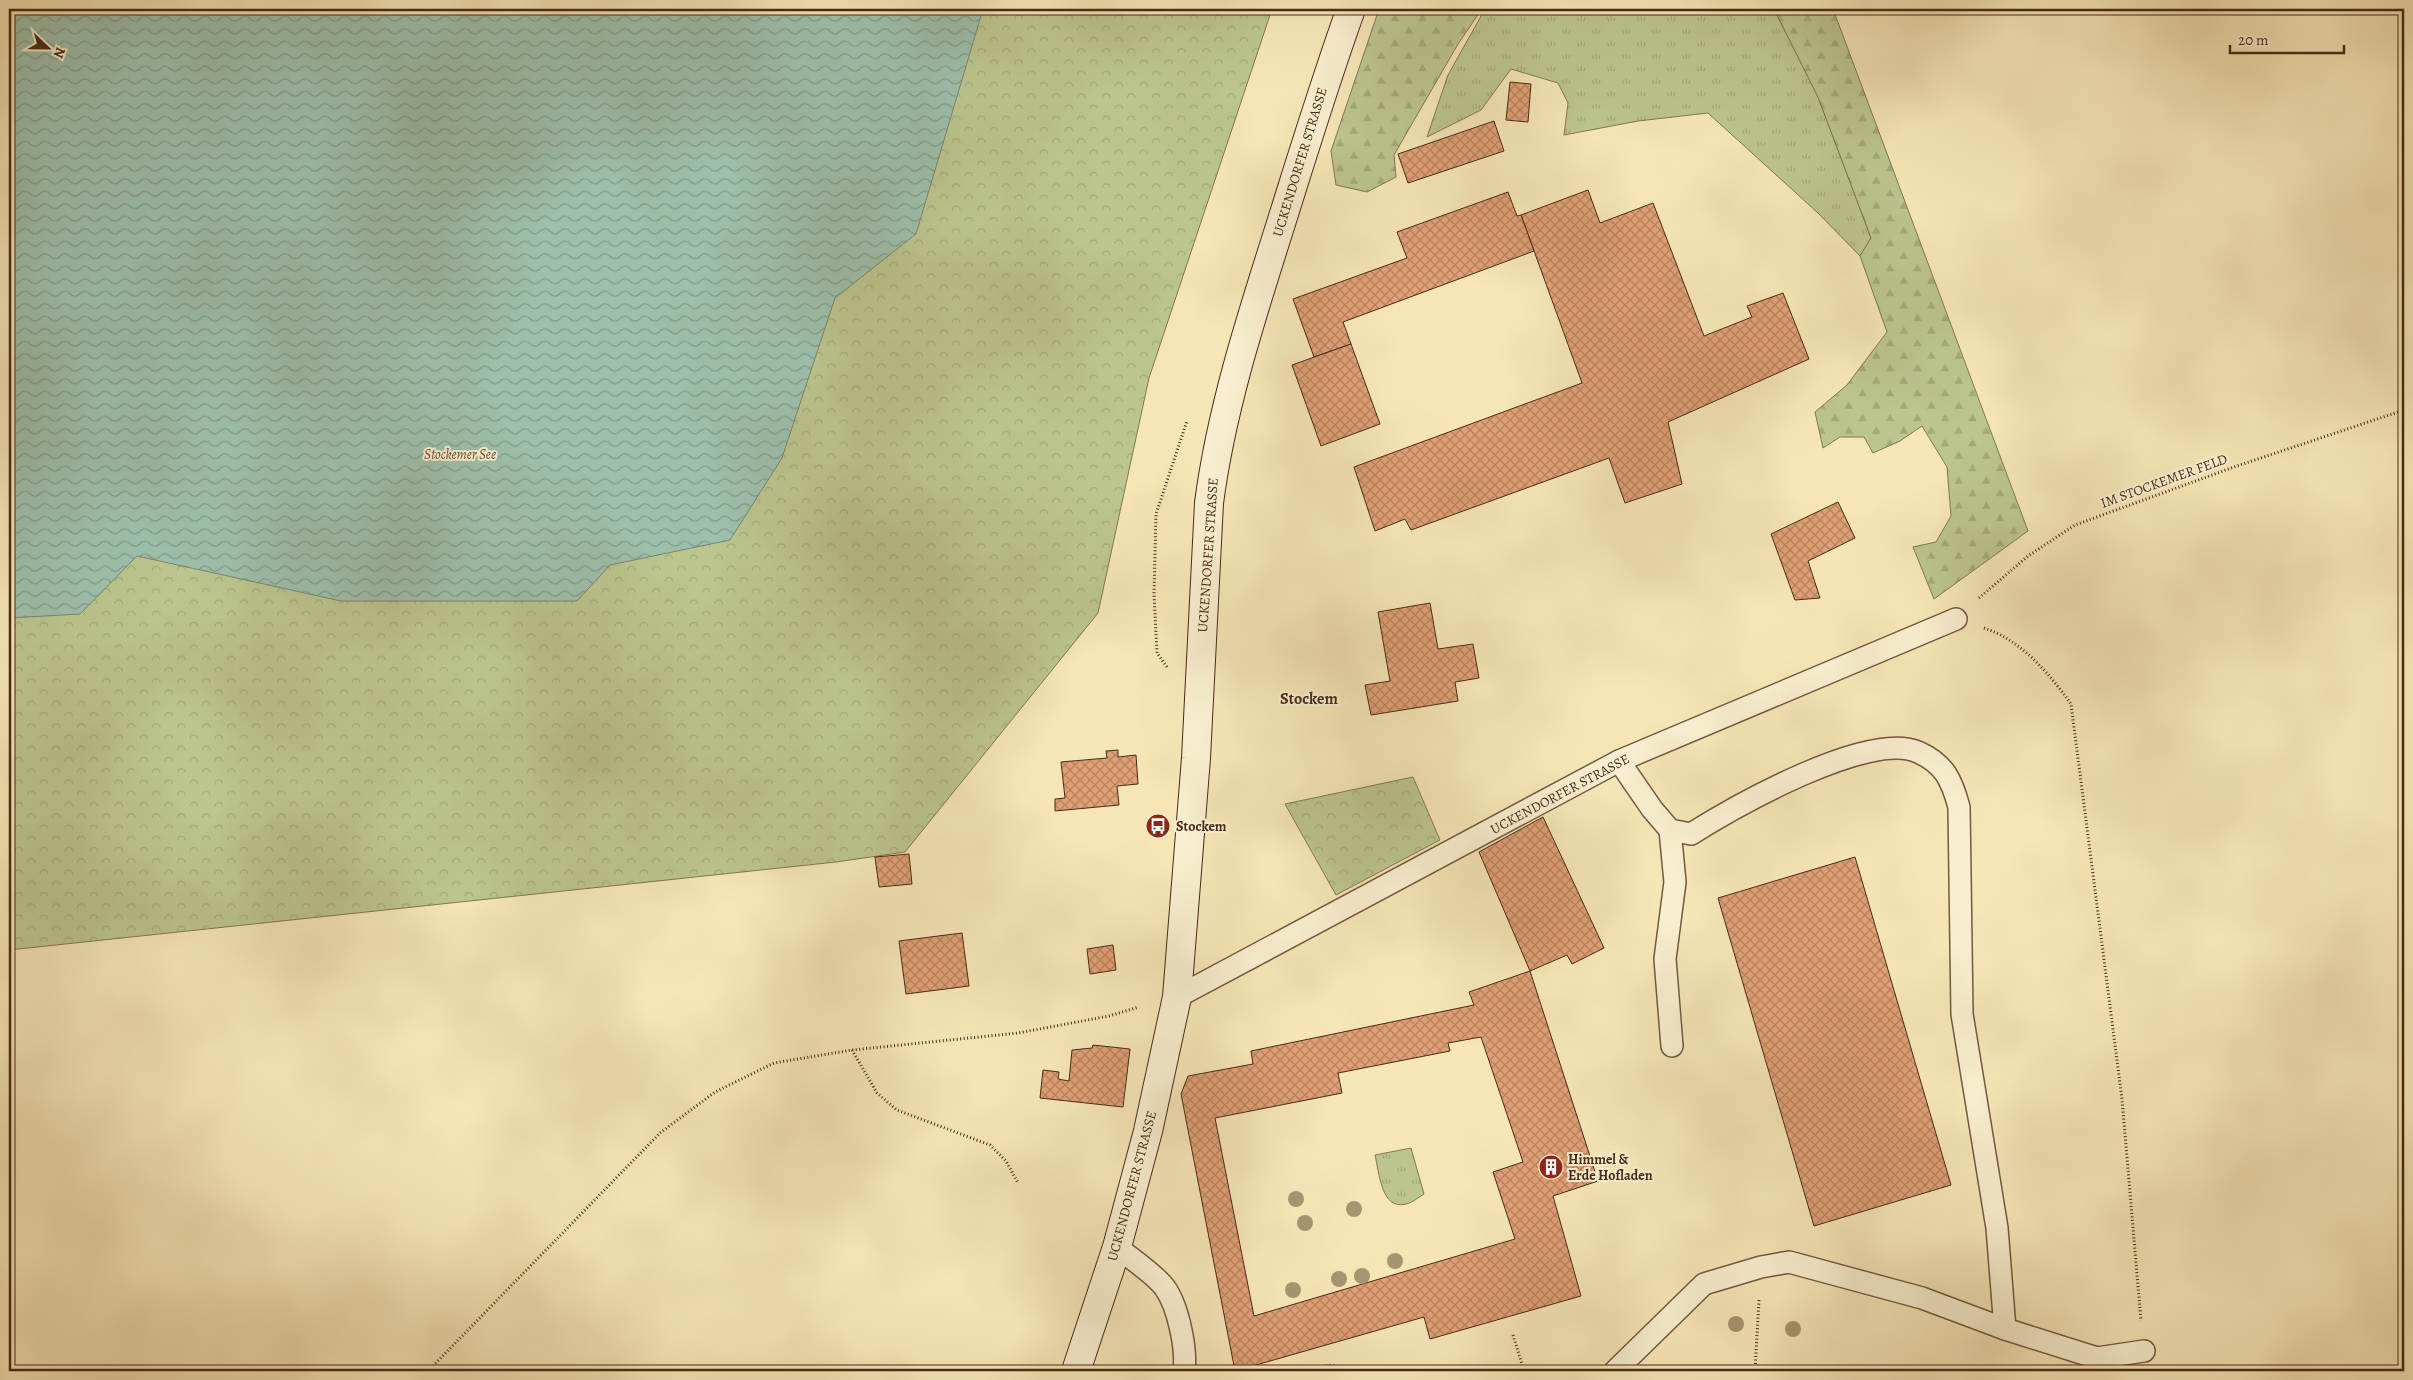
<svg xmlns="http://www.w3.org/2000/svg" width="2413" height="1380" font-family="Alegreya,serif">
  <style>
    .grass { fill: url(#grass-tufts); stroke: #827753 }
    .forest { fill: url(#forest-firs); stroke: #827753 }
    .park { fill: url(#park-crowns); stroke: #827753 }
    .water { fill: url(#water-waves); stroke: #7b8471 }
    .building { fill: url(#building-cross-hatch); stroke: #492918; fill-rule: evenodd }
    .lines { fill: none; stroke-linecap: round; stroke-linejoin: round }
    .lane-casing { stroke: #745840; stroke-width: 24 }
    .secondary-casing { stroke: #492918; stroke-width: 30 }
    .path { stroke: #492918; stroke-width: 3; stroke-dasharray: 1 2.5; stroke-linecap: butt }
    .lane { stroke: #f9efd0; stroke-width: 21 }
    .secondary { stroke: #f9efd0; stroke-width: 28 }
    .tree { fill: #a79470 }
    .labels { text-anchor: middle; dominant-baseline: central; stroke-width: 4; stroke-linejoin: round; paint-order: stroke }
    .street-label { font-size: 14px; fill: #492918; stroke: #f9efd0 }
    .park-label { font-size: 14px; font-style: italic; fill: #665036; stroke: #f9efd0 }
    .poi-label { font-size: 14px; font-weight: bold; fill: #492918; stroke: #f9efd0; text-anchor: start }
    .quarter-label { font-size: 16px; font-weight: bold; fill: #492918; stroke: #f9efd0 }
  </style>
  <defs>
    <pattern id="grass-tufts" width="24" height="20" patternUnits="userSpaceOnUse" patternTransform="scale(1.25)"><rect width="24" height="20" fill="#bcc58e"/><path d="M3 7l-1-3M5 7V3M7 7l1-3M15 17l-1-3M17 17v-4M19 17l1-3" fill="none" stroke="#a3a97a"/></pattern>
    <pattern id="forest-firs" width="22" height="20" patternUnits="userSpaceOnUse" patternTransform="scale(1.25)"><rect width="22" height="20" fill="#bcc58e"/><path d="M5 1l3.5 6h-7zM16 11l3.5 6h-7z" fill="#a3a97a"/></pattern>
    <pattern id="park-crowns" width="20" height="18" patternUnits="userSpaceOnUse" patternTransform="scale(1.25)"><rect width="20" height="18" fill="#bcc58e"/><path d="M2 6a3 3 0 1 1 6 0M12 15a3 3 0 1 1 6 0" fill="none" stroke="#a3a97a"/></pattern>
    <pattern id="water-waves" width="16" height="10" patternUnits="userSpaceOnUse" patternTransform="scale(1.25)"><rect width="16" height="10" fill="#9dc0ac"/><path d="M0 5q4-4 8 0t8 0" fill="none" stroke="#829c8b"/></pattern>
    <pattern id="building-cross-hatch" width="8" height="8" patternUnits="userSpaceOnUse" patternTransform="scale(1.25)"><rect width="8" height="8" fill="#e0a075"/><path d="M0 0l8 8M0 8l8-8" fill="none" stroke="#b8825f"/></pattern>
  </defs>
  <rect width="100%" height="100%" fill="#f6e6b6"/>
  <filter id="stains"><feTurbulence type="fractalNoise" baseFrequency=".004" numOctaves="4"/><feColorMatrix values="0 0 0 0 .2 0 0 0 0 .09 0 0 0 0 .02 0 0 0 .5 -.17"/></filter>
  <radialGradient id="worn" r=".72"><stop offset=".6" stop-color="#630" stop-opacity="0"/><stop offset="1" stop-color="#630" stop-opacity=".3"/></radialGradient>
  <g class="grass">
    <path d="M1485,9H1774L1818,97L1871,238L1860,256L1818,213L1708,113L1638,121L1564,135L1568,103L1558,83L1511,69L1481,110L1427,137L1448,75Z"/>
    <path d="M1411,1148L1424,1194C1419,1197 1412,1203 1406,1204C1381,1211 1379,1171 1375,1155Z"/>
  </g>
  <g class="forest">
    <path d="M1379,9H1482L1458,44L1394,155L1396,177L1367,192L1336,185L1331,151Z"/>
    <path d="M1774,9H1833L2028,531L1934,599L1913,547L1936,542L1951,516L1947,467L1922,426L1900,441L1873,453L1864,437H1840L1823,448L1815,412L1847,385L1887,332L1860,256L1871,238L1818,97Z"/>
  </g>
  <g class="park">
    <path d="M9,9H1272L1149,378L1098,613L905,852L836,862L9,950Z"/>
    <path d="M1413,777L1440,840L1336,895L1285,804Z"/>
  </g>
  <path class="water" d="M9,9H983L916,234L835,298L782,458L730,540L610,565L577,601H341L137,556L80,614L9,618Z"/>
  <g class="building">
    <path d="M1510,82L1531,84L1528,122L1506,120Z"/>
    <path d="M1494,121L1504,151L1408,183L1398,154Z"/>
    <path d="M1588,190L1600,223L1653,203L1704,336L1752,317L1747,306L1783,293L1809,359L1668,422L1682,484L1625,503L1609,458L1411,530L1405,519L1375,531L1354,467L1582,383L1521,215Z"/>
    <path d="M1508,192L1517,216L1521,215L1534,251L1343,322L1351,344L1314,357L1293,299L1407,258L1397,232Z"/>
    <path d="M1351,344L1380,424L1321,446L1292,365Z"/>
    <path d="M1838,502L1855,538L1808,561L1820,598L1795,600L1771,534Z"/>
    <path d="M1430,603L1438,649L1473,644L1479,678L1455,682L1458,701L1371,715L1365,685L1390,681L1378,612Z"/>
    <path d="M1118,750V757L1136,755L1138,784L1117,786L1119,805L1055,811V799L1065,798L1061,762L1107,758L1106,751Z"/>
    <path d="M1543,817L1604,948L1572,964L1567,955L1530,971L1479,852Z"/>
    <path d="M909,854L912,884L879,887L875,857Z"/>
    <path d="M1855,857L1951,1185L1814,1226L1718,898Z"/>
    <path d="M962,933L969,986L906,994L899,941Z"/>
    <path d="M1113,945L1116,970L1090,974L1087,949Z"/>
    <path d="M1530,971L1598,1181L1553,1196L1581,1296L1430,1339L1424,1317L1235,1371L1181,1094L1188,1076L1253,1064L1251,1051L1474,1005L1469,992ZM1481,1037L1523,1162L1493,1172L1515,1239L1254,1316L1215,1118L1342,1093L1338,1073L1450,1051L1448,1043Z"/>
    <path d="M1093,1045L1130,1049L1123,1107L1040,1098L1043,1070L1059,1072L1058,1079L1069,1081L1072,1050L1092,1048Z"/>
  </g>
  <g class="lines">
    <defs>
      <g id="lane">
        <path d="M1619,761L1652,809L1670,830L1691,834C1734,807 1869,730 1918,752C1945,764 1952,781 1959,807L1962,1014L1997,1228L2005,1329"/>
        <path d="M1670,830L1675,882L1665,959L1672,1046"/>
        <path d="M1177,997L1619,761L1956,619"/>
        <path d="M1117,1247C1129,1257 1157,1276 1165,1288C1178,1306 1187,1349 1184,1371"/>
        <path d="M1615,1371L1704,1284L1761,1267L1789,1262L1922,1298L2005,1329L2097,1358L2144,1351"/>
      </g>
      <path id="secondary" d="M1076,1371L1117,1247L1148,1131L1177,997L1196,758L1209,503C1221,412 1249,324 1277,236C1301,160 1324,84 1351,9"/>
    </defs>
    <use href="#lane" class="lane-casing"/>
    <use href="#secondary" class="secondary-casing"/>
    <g class="path">
      <path d="M1979,598L2028,556L2075,525L2234,467L2404,410"/>
      <path d="M1984,628C2021,640 2049,673 2071,704L2122,1099L2141,1321"/>
      <path d="M1167,667L1157,653L1154,594L1156,514L1187,421"/>
      <path d="M852,1050L877,1093L897,1110L990,1145L1006,1161L1018,1183"/>
      <path d="M1513,1335L1524,1371"/>
      <path d="M428,1371L660,1133L715,1092L774,1063L852,1050L1018,1033L1109,1016L1139,1007"/>
      <path d="M1295,1371L1332,1365L1344,1371"/>
      <path d="M1755,1371L1759,1300"/>
    </g>
    <use href="#lane" class="lane"/>
    <use href="#secondary" class="secondary"/>
  </g>
  <g class="tree">
    <circle cx="1296" cy="1199" r="8"/>
    <circle cx="1354" cy="1209" r="8"/>
    <circle cx="1305" cy="1223" r="8"/>
    <circle cx="1395" cy="1261" r="8"/>
    <circle cx="1362" cy="1276" r="8"/>
    <circle cx="1339" cy="1279" r="8"/>
    <circle cx="1293" cy="1290" r="8"/>
    <circle cx="1736" cy="1324" r="8"/>
    <circle cx="1793" cy="1329" r="8"/>
  </g>
  <defs>
    <symbol id="bus-disc" viewBox="-11 -11 22 22"><circle r="9.5" fill="#8f2418" stroke="#f9efd0"/><path d="M-5-6H5V4H4V6H2V4H-2V6H-4V4H-5ZM-3.5-4V0h7V-4ZM-3.5 1.2v1.5H-2V1.2ZM2 1.2v1.5H3.5V1.2Z" fill="#fff"/></symbol>
    <symbol id="building-disc" viewBox="-11 -11 22 22"><circle r="9.5" fill="#8f2418" stroke="#f9efd0"/><path d="M-4-6H4V6H1V3H-1V6H-4ZM-2.5-4.3h1.7v1.8h-1.7ZM.8-4.3h1.7v1.8H.8ZM-2.5-1h1.7V.8h-1.7ZM.8-1h1.7V.8H.8Z" fill="#fff"/></symbol>
  </defs>
  <g fill-rule="evenodd">
    <use href="#bus-disc" x="1144" y="812" width="28" height="28"/>
    <use href="#building-disc" x="1537" y="1153" width="28" height="28"/>
  </g>
  <g class="labels">
    <g class="street-label">
      <text transform="translate(1300 162) rotate(-73)">UCKENDORFER STRASSE</text>
      <text transform="translate(2164 481) rotate(-20)">IM STOCKEMER FELD</text>
      <text transform="translate(1208 555) rotate(-86)">UCKENDORFER STRASSE</text>
      <text transform="translate(1560 794) rotate(-28)">UCKENDORFER STRASSE</text>
      <text transform="translate(1132 1186) rotate(-75)">UCKENDORFER STRASSE</text>
    </g>
    <g class="park-label">
      <text x="460" y="454">Stockemer See</text>
    </g>
    <g class="poi-label">
      <text x="1176" y="826">Stockem</text>
      <text x="1568" y="1159">Himmel &amp;<tspan x="1568" dy="16">Erde Hofladen</tspan></text>
    </g>
    <g class="quarter-label">
      <text x="1309" y="699">Stockem</text>
    </g>
  </g>
  <rect width="2413" height="1380" fill="none" stroke="#f6e6b6" stroke-width="30"/>
  <rect x="10" y="10" width="2393" height="1360" fill="none" stroke="#492918" stroke-width="2.5"/>
  <rect x="15" y="15" width="2383" height="1350" fill="none" stroke="#492918"/>
  <g transform="translate(48 48) rotate(112)" stroke="#f9efd0" stroke-width="4" paint-order="stroke">
  <path d="M0-4L9 19L0 12L-9 19Z" fill="#492918"/>
  <text y="-8" font-size="14" font-weight="bold" text-anchor="middle" fill="#492918">N</text>
  </g>
  <path d="M2230 45v8h114v-8" fill="none" stroke="#492918" stroke-width="2.5"/>
  <text x="2238" y="45" font-size="15" fill="#492918" stroke="#f9efd0" stroke-width="4" paint-order="stroke">20 m</text>
  <rect width="100%" height="100%" filter="url(#stains)"/>
  <rect width="100%" height="100%" fill="url(#worn)"/>
</svg>
